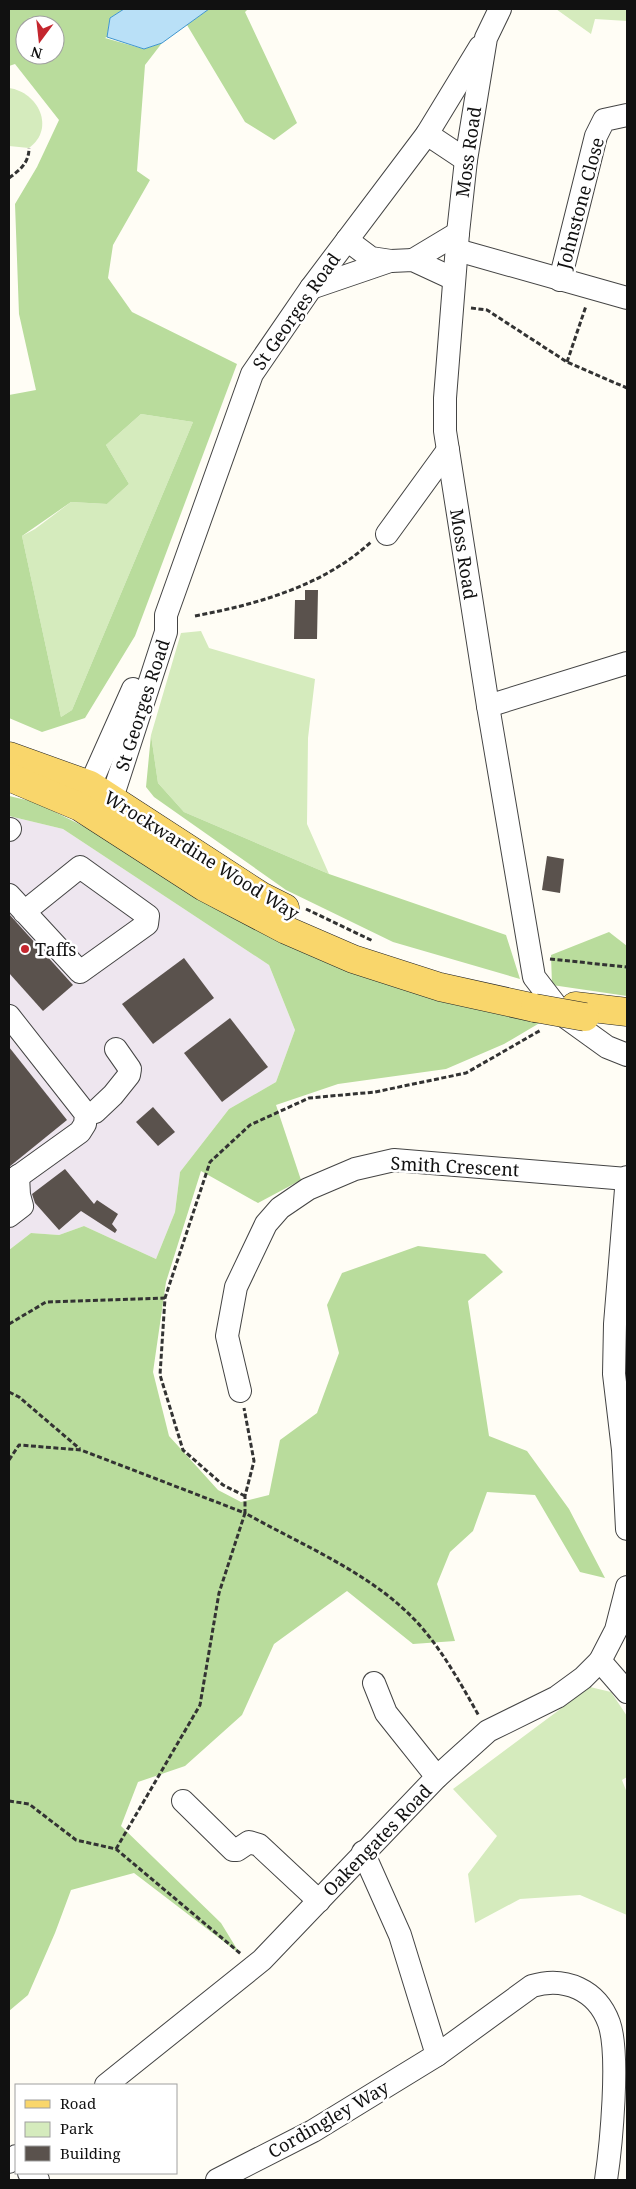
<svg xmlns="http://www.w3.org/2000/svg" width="636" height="2189" font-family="'Noto Serif',serif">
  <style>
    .industrial { fill: #eee6ef }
    .green { fill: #d5ebbd }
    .forest { fill: #b9dc9c; fill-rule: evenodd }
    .water { fill: #b9e0f7; stroke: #3f96cf }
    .building { fill: #5a524d }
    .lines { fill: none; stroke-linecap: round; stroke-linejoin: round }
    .minor-casing { stroke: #444; stroke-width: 24 }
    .major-casing { stroke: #222; stroke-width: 29 }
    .path { stroke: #333; stroke-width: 3; stroke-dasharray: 5 2.5; stroke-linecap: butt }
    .minor { stroke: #fff; stroke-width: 22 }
    .major { stroke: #f9d66b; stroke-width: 28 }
    .major-bridge-casing { stroke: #222; stroke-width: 29; stroke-linecap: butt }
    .major-bridge { stroke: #f9d66b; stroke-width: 28 }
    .poi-dot { fill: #c4262e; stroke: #fff; stroke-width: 2 }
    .labels { text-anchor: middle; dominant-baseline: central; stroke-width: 5; stroke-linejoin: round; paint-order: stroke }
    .street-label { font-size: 18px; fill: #111; stroke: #fff }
    .poi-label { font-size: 18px; fill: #111; stroke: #fff; text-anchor: start }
  </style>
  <rect width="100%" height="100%" fill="#fffdf5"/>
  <path class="industrial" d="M9,816L63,829L269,965L295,1030L276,1082L229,1109L180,1172L175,1212L156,1259L84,1226L59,1235L31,1233L9,1250Z"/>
  <g class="green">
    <path d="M556,9H627V21L595,19L591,34Z"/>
    <path d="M9,88C38,92 56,128 29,148L9,146Z"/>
    <path d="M141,414L193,422L72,710L61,717L22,536L35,529L71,502L107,504L129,484L106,445Z"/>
    <path d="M201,631L209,648L315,679L308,738L307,824L329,874L184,812L158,783L151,735L181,633Z"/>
    <path d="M590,1687L611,1692L627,1716V1777L622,1780L627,1793V1915L580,1895L520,1899L475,1923L468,1874L497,1836L453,1789Z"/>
  </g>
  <g class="forest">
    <path d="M9,9H124L110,18L107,37L105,38L144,49L162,43L145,65L137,171L150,180L113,245L108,278L132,312L237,364L135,636L85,718L42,732L9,718V395L36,390L19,314L15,204L37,167L59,120L15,64L9,66ZM25,25H55V55H25ZM141,414L193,422L72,710L61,717L22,536L71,502L107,504L129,484L106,445Z"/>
    <path d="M209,9H248L245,12L297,123L274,140L245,122L187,25Z"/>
    <path d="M151,735L158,783L184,812L329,874L506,935L520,979L393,942L286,890L154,797L146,787Z"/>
    <path d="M9,796L35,802L147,858L250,927L543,1021L504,1044L446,1069L338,1084L276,1105L301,1180L258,1203L201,1171L166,1282L153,1372L169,1436L218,1490L241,1502L269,1495L280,1440L317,1413L339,1353L327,1305L342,1273L418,1246L485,1254L503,1272L468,1301L489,1436L527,1451L569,1509L605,1578L580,1572L535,1495L487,1492L473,1531L450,1552L437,1584L455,1641L413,1644L347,1591L274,1644L242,1715L185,1766L138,1782L121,1826L221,1923L240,1954L134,1873L71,1890L55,1933L28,1995L9,2011V1250L31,1233L59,1235L84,1226L156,1259L175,1212L180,1172L229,1109L276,1082L295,1030L269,965L63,829L9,816Z"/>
    <path d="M609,932L627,946V996L552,985L551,955Z"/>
  </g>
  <path class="water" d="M124,9H209L162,43L144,49L107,37L110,18Z"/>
  <g class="building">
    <path d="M305,590H318L317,639H294L295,600H305Z"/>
    <path d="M547,856L564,859L560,893L542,890Z"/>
    <path d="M9,914L73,985L43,1011L9,973Z"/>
    <path d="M184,958L214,998L153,1044L122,1004Z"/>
    <path d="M230,1018L268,1067L222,1102L184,1053Z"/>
    <path d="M9,1047L67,1120L9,1167Z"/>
    <path d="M153,1107L175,1132L158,1146L136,1122Z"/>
    <path d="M65,1169L94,1204L97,1200L118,1214L112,1224L117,1230L115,1233L81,1211L59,1230L35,1203L32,1194Z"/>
  </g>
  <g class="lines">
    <defs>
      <g id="minor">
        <path d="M500,9L486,38L466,160L458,233L445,398V431L488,706L534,977L564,1016L607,1047L627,1055"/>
        <path d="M427,134L466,160"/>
        <path d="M347,240L371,258L391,261L413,260L454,279"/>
        <path d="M457,250L627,298"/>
        <path d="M413,260L458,233"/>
        <path d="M560,280L596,136L604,120L627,115"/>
        <path d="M311,288L390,261"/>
        <path d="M387,534L448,450"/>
        <path d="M488,706L627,663"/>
        <path d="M83,801L133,689"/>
        <path d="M105,813L112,798L166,632V615L252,374L311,288L427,134L480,47"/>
        <path d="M9,830L10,829"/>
        <path d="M9,895L80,972L147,924L148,916L80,867L24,912"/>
        <path d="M9,1016L86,1114L85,1124L80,1132L9,1183"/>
        <path d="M86,1114L95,1112L113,1095L129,1075L130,1069L116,1049"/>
        <path d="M627,1177L615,1324L614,1374L623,1450L627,1529"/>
        <path d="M9,1216L22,1206L19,1195L18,1176"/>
        <path d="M240,1391L227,1336L236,1287L266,1224L280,1208L308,1189L355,1169L394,1160L627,1179"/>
        <path d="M600,1661L627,1692"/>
        <path d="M374,1683L386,1713L437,1777"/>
        <path d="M183,1801L233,1850H237L249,1842L259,1845L319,1901"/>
        <path d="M437,2055L532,1986C565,1976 597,1990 609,2023C620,2054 611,2146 606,2180"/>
        <path d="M106,2085L262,1960L437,1777L488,1731L557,1697L583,1678L600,1661L616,1630L627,1587"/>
        <path d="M9,2162L16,2156"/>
        <path d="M29,2173L38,2180"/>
        <path d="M217,2180L313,2131L437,2055L400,1935L363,1852"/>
      </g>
      <g id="major">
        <path d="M9,756L90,785L261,896L285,908"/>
        <path d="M9,777L80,807L204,887L286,930L353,959L440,987L535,1008"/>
        <path d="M575,1006L627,1012"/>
      </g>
    </defs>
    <use href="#minor" class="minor-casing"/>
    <use href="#major" class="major-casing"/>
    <g class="path">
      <path d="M9,178C20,170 29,163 29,148"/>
      <path d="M471,308L487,310L567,362L627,388"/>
      <path d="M567,362L586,306"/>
      <path d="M195,616C258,604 323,586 371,542"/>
      <path d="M306,909L373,941"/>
      <path d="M550,959L627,967"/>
      <path d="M9,1324L46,1302L165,1298"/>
      <path d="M9,1392L19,1397L80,1449"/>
      <path d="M9,1460L19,1445L81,1450L245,1513V1496L254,1461L244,1408"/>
      <path d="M245,1496L223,1485L183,1450L160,1375L165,1298L210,1162L250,1125L309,1098L375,1092L466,1073L541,1030"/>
      <path d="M9,1801L29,1804L76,1840L116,1849L241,1954"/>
      <path d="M116,1849L200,1705L219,1593L245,1513C305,1547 377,1575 423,1629C445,1655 462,1686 479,1716"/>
    </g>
    <use href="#minor" class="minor"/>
    <use href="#major" class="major"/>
    <defs>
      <path id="major-bridge" d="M535,1008L585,1017"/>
    </defs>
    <use href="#major-bridge" class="major-bridge-casing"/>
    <use href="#major-bridge" class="major-bridge"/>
  </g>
  <circle class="poi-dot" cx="25" cy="949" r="5"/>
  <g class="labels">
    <g class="street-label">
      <text transform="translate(468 152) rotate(-82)">Moss Road</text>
      <text transform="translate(580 203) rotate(-75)">Johnstone Close</text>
      <text transform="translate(296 311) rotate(-55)">St Georges Road</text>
      <text transform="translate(464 554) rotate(81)">Moss Road</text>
      <text transform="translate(142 705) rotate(-72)">St Georges Road</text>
      <text transform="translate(202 855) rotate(32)">Wrockwardine Wood Way</text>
      <text transform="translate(455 1166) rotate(3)">Smith Crescent</text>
      <text transform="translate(377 1840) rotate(-46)">Oakengates Road</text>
      <text transform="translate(328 2119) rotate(-30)">Cordingley Way</text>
    </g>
    <g class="poi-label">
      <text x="35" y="949">Taffs</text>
    </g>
  </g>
  <rect width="636" height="2189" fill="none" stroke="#111111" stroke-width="20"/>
  <rect x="15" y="2084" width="162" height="90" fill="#ffffff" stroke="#a0a0a0"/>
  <rect x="25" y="2100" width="25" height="8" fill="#f9d66b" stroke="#a0a0a0"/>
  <text x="60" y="2109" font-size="15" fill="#111111">Road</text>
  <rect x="25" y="2122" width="25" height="15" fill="#d5ebbd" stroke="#a0a0a0"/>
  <text x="60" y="2134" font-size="15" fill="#111111">Park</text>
  <rect x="25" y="2146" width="25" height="15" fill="#5a524d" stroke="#a0a0a0"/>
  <text x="60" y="2159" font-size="15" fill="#111111">Building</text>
  <g transform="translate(40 40) rotate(195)"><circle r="24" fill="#ffffff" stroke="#a0a0a0"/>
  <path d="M0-4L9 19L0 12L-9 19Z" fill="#c4262e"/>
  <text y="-8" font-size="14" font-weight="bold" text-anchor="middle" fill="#111111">N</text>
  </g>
</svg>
